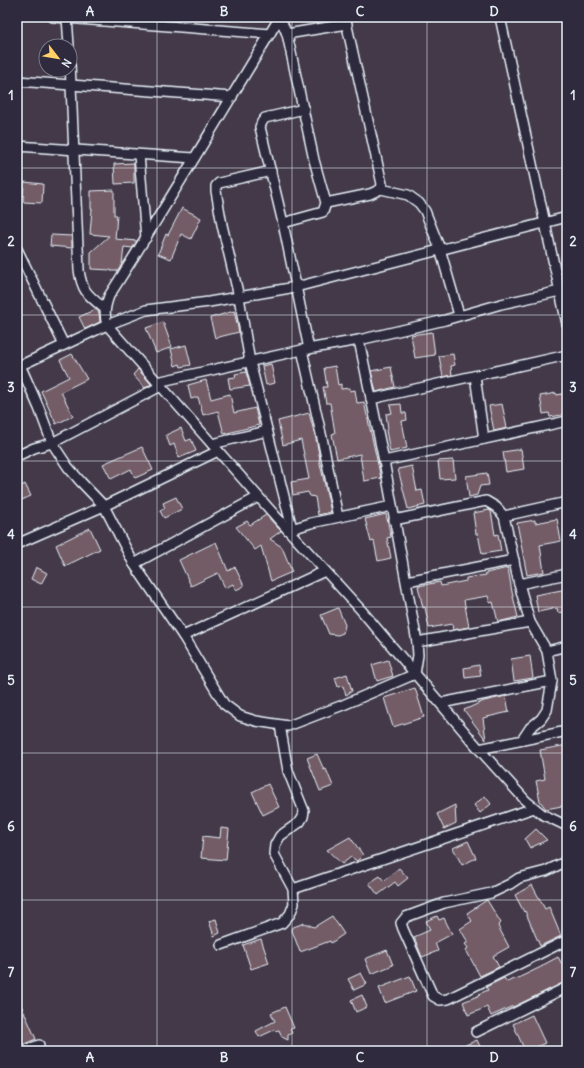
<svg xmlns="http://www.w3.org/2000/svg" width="584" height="1068" font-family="Delius,sans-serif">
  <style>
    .building { fill: #735b65; stroke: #e8f1f8 }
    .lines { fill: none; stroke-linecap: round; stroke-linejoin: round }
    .minor-casing { stroke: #e8f1f8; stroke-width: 12 }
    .minor { stroke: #2f2a3d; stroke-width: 9 }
    .grid { fill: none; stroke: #e8f1f8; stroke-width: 1; stroke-opacity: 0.55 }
    .neatline { fill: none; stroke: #e8f1f8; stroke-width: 1.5 }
    .grid-label { font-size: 13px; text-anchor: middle; font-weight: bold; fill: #e8f1f8 }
  </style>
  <rect width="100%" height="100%" fill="#433949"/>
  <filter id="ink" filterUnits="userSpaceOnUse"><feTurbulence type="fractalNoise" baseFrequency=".025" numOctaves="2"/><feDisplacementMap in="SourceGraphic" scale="8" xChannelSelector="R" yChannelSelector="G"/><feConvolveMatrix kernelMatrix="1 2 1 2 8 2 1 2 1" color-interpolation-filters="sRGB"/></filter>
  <g filter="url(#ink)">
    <g class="building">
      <path d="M134,163V183L115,184L114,164Z"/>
      <path d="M24,182L43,184L42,203L23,202Z"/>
      <path d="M114,190V215H117L115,239L137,241L133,248L124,247L122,264L118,271H111V270L91,269V252L109,236L90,234L92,209H91V191Z"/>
      <path d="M182,208L201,218L191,239L181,234L171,259L158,254L166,234L168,235Z"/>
      <path d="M51,235L72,236V248L50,246Z"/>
      <path d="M96,309L99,313L100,322L85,329L79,317Z"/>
      <path d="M234,311L239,332L215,338L210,318Z"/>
      <path d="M163,322L172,347L156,353L146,328Z"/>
      <path d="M432,332L435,355L415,358L411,335Z"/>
      <path d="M186,345L191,365L181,367L180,364L175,366L171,349Z"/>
      <path d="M72,354L87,379L61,392L73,416L56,424L41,391L69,377L60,360Z"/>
      <path d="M453,354L455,365L451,366L452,375L443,377L439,356Z"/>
      <path d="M271,364L275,383L266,385L262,366Z"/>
      <path d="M335,366L338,385L341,384V389L350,388V391L355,390L357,403L364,402L381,478L364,481L360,454L337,459L332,434L335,433L330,403H326L323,387H327L324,368Z"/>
      <path d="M391,367L395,387L376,392L371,371Z"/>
      <path d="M138,369L151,384L145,388L133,375Z"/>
      <path d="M246,372L250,386L230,389L228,378L236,377L235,374Z"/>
      <path d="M206,380L211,399L230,394L234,413L255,408L259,425L224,434L218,411L203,415L198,397L191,399L188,385Z"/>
      <path d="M556,393L557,395L567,393V414L550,417L549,413L543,414L540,396Z"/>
      <path d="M401,404L402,413H406L407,420L402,421L407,448L390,452L386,430L388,429L386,414L392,413L390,405Z"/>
      <path d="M502,404L507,428L494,431L489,406Z"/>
      <path d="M309,413L316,439L320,459H319L331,512L318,515L315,497L310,496L308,492L293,495L291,482L309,479L301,440L283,445L278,421Z"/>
      <path d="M181,428L186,441L191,439L196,451L179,458L174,444L170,446L166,435Z"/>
      <path d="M142,447L153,470L135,478L131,469L111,479L103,464Z"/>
      <path d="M521,449L524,469L506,472L503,452Z"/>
      <path d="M453,460L455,478L440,479L438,461Z"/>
      <path d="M412,466L417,491L422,490L425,505L408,509L398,469Z"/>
      <path d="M487,473L489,485L480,486L477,495L469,497L466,476Z"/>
      <path d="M25,484L31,496L17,502V488Z"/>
      <path d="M176,497L182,509L164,518L160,511L165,508L163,503Z"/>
      <path d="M489,510L491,511L495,535L498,534L501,551L482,554L478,534H476L473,513Z"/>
      <path d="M386,514L391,537L387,538L391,558L378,561L374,541L371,542L365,519Z"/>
      <path d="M266,515L281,531L270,539L282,547L292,572L271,581L261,546L255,550L236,527L247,521L250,525Z"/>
      <path d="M557,519L561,541L540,545L544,572L527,575L517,523L535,520V523Z"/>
      <path d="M90,528L100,549L65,566L56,545Z"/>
      <path d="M216,542L228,571L235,567L244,586L236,590L233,584L225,588L218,573L191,586L179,560Z"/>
      <path d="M36,567L47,573L41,584L31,579Z"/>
      <path d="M508,568L512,592L518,617L498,622L493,602L490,603L488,596L464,600L469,627L453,630L452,624L429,628L425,607L423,608L418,586L440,582L441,586L466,581V578L486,575V573Z"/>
      <path d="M567,589V611L558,613L557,608L538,612L535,595Z"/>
      <path d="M338,608L345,625L343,633L338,635L329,634L321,615Z"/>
      <path d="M530,656L533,678L514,681L511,659Z"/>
      <path d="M388,660L393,676L377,681L372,665Z"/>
      <path d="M479,665L481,676L465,678L464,668Z"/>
      <path d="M347,674L352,691L346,695L343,686L338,687L335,678Z"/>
      <path d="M415,688L424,717L393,727L384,698Z"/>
      <path d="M506,696L509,712L483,718L486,740L464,710L484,701Z"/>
      <path d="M567,745V805L546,809L540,801L536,781L545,779L540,750Z"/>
      <path d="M317,754L324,770L326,769L333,786L320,791L307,758Z"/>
      <path d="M268,784L279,807L263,815L252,792Z"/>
      <path d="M485,796L491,804L480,813L474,805Z"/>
      <path d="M455,805L456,823L444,829L437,814Z"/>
      <path d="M221,828L229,829L226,860L201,858L203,836L220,838Z"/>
      <path d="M536,829L547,840L530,848L525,839Z"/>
      <path d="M350,837L363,855L357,861L351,857L342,864L327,850Z"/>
      <path d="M468,841L476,858L462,865L453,848Z"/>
      <path d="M399,868L408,878L398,886L395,882L378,895L369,883L380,876L384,881Z"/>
      <path d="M532,885L545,909L549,907L561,936L540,946L525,911L524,912L515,895Z"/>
      <path d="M487,900L501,923L498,926L509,947L493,956L499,967L480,976L466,950L468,948L465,944L468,942L460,929L472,921L467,913Z"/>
      <path d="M332,916L344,934L331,943L330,941L300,952L291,928L304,923L314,927Z"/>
      <path d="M437,916L439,920L444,918L452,934L435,943L438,951L422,957L414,937L430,930L426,921Z"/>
      <path d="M216,919L220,933L214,936L209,921Z"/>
      <path d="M261,939L269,963L251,969L243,945Z"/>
      <path d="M387,950L393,965L371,974L365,959Z"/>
      <path d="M558,957L567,973V981L513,1007V1006L491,1016L487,1007L468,1015L463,1002L480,995L479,994L488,990L486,987L504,978L507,982L516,978V979L543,966V965Z"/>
      <path d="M361,973L367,984L354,990L348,979Z"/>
      <path d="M410,976L416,991L385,1003L379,988Z"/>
      <path d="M362,995L367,1007L356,1012L351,1000Z"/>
      <path d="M17,996L36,1039L17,1047Z"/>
      <path d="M285,1007L294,1028L290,1029L292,1033L288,1035V1040L282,1037L279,1030L275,1031L274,1030L259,1037L256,1031L275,1021L271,1013Z"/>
      <path d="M532,1015L545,1043L528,1051H525L513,1024Z"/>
      <path d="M477,1040L482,1051H452Z"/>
    </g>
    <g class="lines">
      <defs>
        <g id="minor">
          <path d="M53,17L270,34"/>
          <path d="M67,17L69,46"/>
          <path d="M280,17C223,110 168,204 109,296C105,307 104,314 107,325L279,520L361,610L479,749L526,801L542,814L565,825L567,827"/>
          <path d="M345,17L382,184L381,189"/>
          <path d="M500,17L567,324"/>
          <path d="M566,17L567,23"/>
          <path d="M280,18L287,34L314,160L326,203L323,212L283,223"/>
          <path d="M287,34L347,24"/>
          <path d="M70,62L79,270C82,292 88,295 105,309"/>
          <path d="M17,81L232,97"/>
          <path d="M304,109L265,118L262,122L260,127L283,223L309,349"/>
          <path d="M17,146L194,158"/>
          <path d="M139,155L146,238"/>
          <path d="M271,171L219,183L216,186V191L222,225L239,297L250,362L292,528"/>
          <path d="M326,203L370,194L381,189L408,195L419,203L425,211L440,249L459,315"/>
          <path d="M17,249L64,345"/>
          <path d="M302,350L322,438L338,517"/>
          <path d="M17,367L107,325L146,310L209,302L296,287L567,217"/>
          <path d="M475,376L484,439"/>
          <path d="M157,382L302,350L359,340L445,320L501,304L560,291"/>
          <path d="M161,386L52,443L68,467L81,482L104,506L134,564L183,636L224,704L240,716L256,721L288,726L343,705L415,674L418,655L417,642L384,461L359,340"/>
          <path d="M371,399L567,355"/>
          <path d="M212,444L267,431"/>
          <path d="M17,456L34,448L52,443L39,408L20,365"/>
          <path d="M384,461L567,421"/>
          <path d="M394,520L486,501L496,507L504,516"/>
          <path d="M288,530L311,523L392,506"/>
          <path d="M17,544L104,506L218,451"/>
          <path d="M134,564L258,497"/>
          <path d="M407,581L514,560"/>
          <path d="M519,584L567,574"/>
          <path d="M183,636L325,571"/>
          <path d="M417,642L530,622"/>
          <path d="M547,651L567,646"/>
          <path d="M441,703L552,681"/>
          <path d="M522,740L530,728L541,719L547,710L552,681L547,651L530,622L519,584L504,516L567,502"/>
          <path d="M479,749L567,731"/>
          <path d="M567,861L546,871L519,878L510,884L491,893L444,903L406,917L401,923L403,929L433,996L440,1000L448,999L567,940"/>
          <path d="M293,889L534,808"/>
          <path d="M221,945L282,923L290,914L294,904L293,889L274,854L275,845L280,836L300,822L303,817L304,811L288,771L280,725"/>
          <path d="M476,1032L567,987"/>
          <path d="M24,1051L39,1045"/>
        </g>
      </defs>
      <use href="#minor" class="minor-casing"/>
      <use href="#minor" class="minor"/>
    </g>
  </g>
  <path class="grid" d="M157,17V1051M292,17V1051M427,17V1051M17,168H567M17,315H567M17,461H567M17,607H567M17,753H567M17,900H567"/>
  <rect width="584" height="1068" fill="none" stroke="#2f2a3d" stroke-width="44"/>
  <g transform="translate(58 58) rotate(121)"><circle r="19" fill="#2f2a3d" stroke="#797a88"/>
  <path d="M0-3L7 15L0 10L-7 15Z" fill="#ffd166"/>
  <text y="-6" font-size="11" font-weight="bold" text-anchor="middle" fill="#e8f1f8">N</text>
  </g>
  <rect x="22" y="22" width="540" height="1024" class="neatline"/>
  <g class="grid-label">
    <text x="90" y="16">A</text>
    <text x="224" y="16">B</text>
    <text x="360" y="16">C</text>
    <text x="494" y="16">D</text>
    <text x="11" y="100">1</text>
    <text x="573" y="100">1</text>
    <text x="11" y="246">2</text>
    <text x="573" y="246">2</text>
    <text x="11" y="392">3</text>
    <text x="573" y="392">3</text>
    <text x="11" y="539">4</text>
    <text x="573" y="539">4</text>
    <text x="11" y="685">5</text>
    <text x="573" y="685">5</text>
    <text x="11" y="831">6</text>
    <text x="573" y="831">6</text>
    <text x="11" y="977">7</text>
    <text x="573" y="977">7</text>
    <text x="90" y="1062">A</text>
    <text x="224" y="1062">B</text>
    <text x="360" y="1062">C</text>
    <text x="494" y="1062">D</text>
  </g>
</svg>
